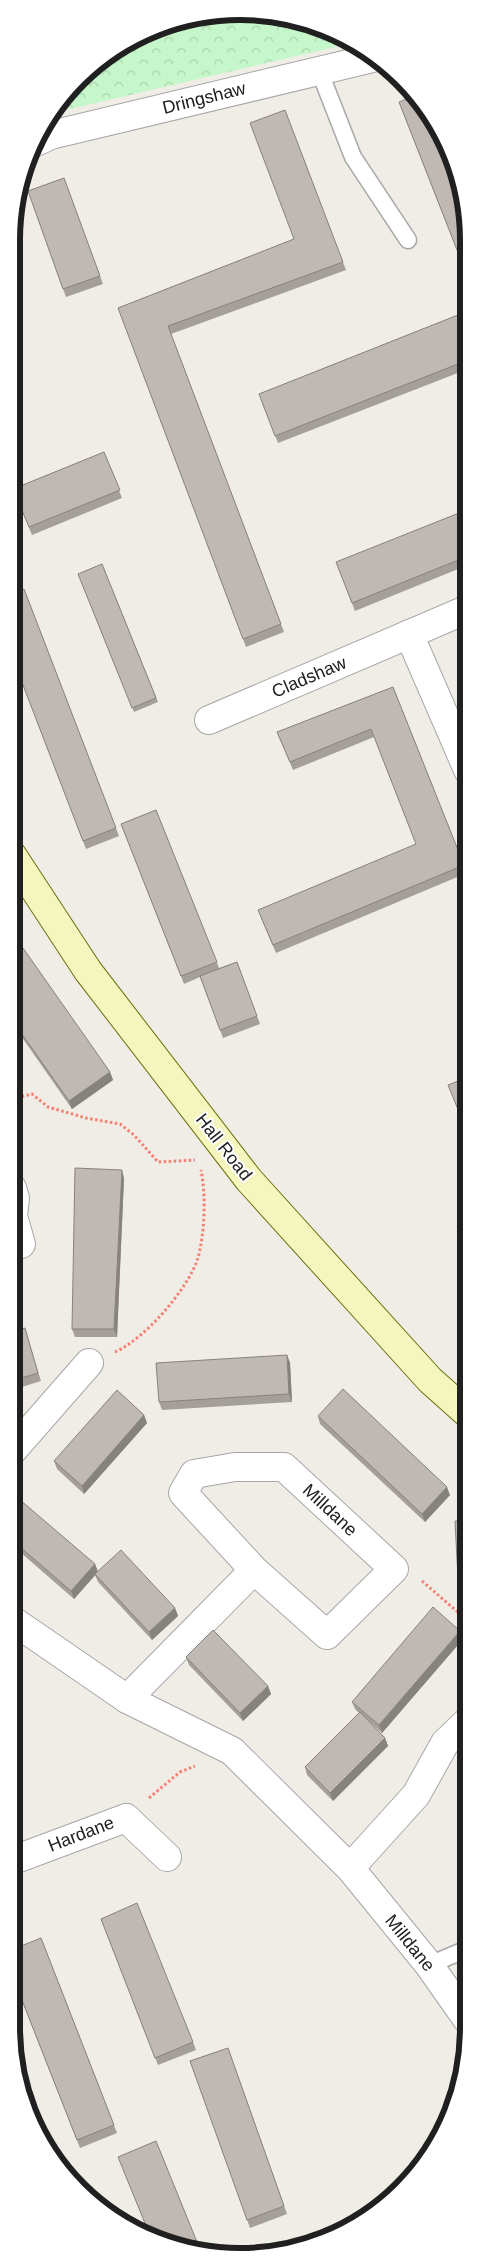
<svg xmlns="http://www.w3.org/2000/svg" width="480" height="2268" font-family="Helvetica,sans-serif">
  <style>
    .park { fill: url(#park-crowns) }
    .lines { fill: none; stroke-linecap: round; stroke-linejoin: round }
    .lane-casing { stroke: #a7a7a7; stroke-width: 19 }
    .street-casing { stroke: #a7a7a7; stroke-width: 30 }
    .secondary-casing { stroke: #68720b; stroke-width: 30 }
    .path { stroke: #f38174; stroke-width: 3; stroke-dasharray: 2.5 2.5; stroke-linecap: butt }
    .lane { stroke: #fff; stroke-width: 16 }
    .street { stroke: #fff; stroke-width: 28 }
    .secondary { stroke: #f4f6be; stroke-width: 28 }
    .wall { fill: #a59f9a }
    .shaded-wall { fill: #86827d }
    .building { fill: #c0b9b3; stroke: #86827d }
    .labels { text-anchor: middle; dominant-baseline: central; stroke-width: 4; stroke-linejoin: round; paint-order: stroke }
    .street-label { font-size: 18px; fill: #202020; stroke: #fff }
    .rim { fill: none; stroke: #202020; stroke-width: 6 }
  </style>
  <defs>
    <pattern id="park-crowns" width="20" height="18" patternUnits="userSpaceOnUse" patternTransform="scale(1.25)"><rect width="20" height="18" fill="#c6f7ca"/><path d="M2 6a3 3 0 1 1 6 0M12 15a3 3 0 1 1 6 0" fill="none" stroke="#aad3ad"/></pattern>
  </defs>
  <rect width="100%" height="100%" fill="#f0ede6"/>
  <path class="park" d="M270,13L341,35L352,43L53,113L101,59L181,19Z"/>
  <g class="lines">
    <defs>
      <g id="lane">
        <path d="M319,70L353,157L408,240"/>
        <path d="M429,1965L467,1949"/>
      </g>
      <g id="street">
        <path d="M36,142L51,135L373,58"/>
        <path d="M409,634L468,770"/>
        <path d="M209,720L468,609"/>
        <path d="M12,1188L15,1198L13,1216L21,1244"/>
        <path d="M12,1451L89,1363"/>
        <path d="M12,1620L127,1699L232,1751L350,1868L429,1965L467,2019"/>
        <path d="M127,1699L254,1570L327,1635L394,1569L284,1467H235L194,1474L183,1493L254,1570"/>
        <path d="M11,1861L126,1818L167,1857"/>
        <path d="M350,1868L416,1795L445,1743L467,1722"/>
      </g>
      <path id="secondary" d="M12,855L88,971L249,1180L430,1380L467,1413"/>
    </defs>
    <use href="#lane" class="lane-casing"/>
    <use href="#street" class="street-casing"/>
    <use href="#secondary" class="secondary-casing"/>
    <g class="path">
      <path d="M12,1099L32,1094L48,1107L86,1118L120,1124L134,1135L158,1162L195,1160"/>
      <path d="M115,1352C145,1339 188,1289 198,1258C205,1232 206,1195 201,1170"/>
      <path d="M422,1581L467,1620"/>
      <path d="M149,1798L180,1772L195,1766"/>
    </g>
    <use href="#lane" class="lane"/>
    <use href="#street" class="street"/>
    <use href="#secondary" class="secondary"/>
  </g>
  <g class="wall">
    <path d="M399,102L468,225V261L462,263Z"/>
    <path d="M285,110L346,270L171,334L284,632L246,647L118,308L294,239Z"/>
    <path d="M64,178L103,284L66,297L28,191Z"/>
    <path d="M468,311V369L278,443L259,394Z"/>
    <path d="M104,452L122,498L32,535L13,489Z"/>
    <path d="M468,521V565L355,611L336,562Z"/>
    <path d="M102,564L158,702L134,712L78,574Z"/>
    <path d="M24,589L119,836L86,849L13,659Z"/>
    <path d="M393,687L467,873L276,953L261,918L416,844L374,737L293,770L277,732Z"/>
    <path d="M156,810L219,968L237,962L260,1024L223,1038L200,977L184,984L121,824Z"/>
    <path d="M12,955L110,1072L113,1080L72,1109L12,1023Z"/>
    <path d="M124,1178L117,1337H75L72,1329Z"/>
    <path d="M12,1332L27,1336L41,1381L12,1390Z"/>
    <path d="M287,1355L290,1363L292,1402L162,1410L159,1402Z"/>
    <path d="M144,1415L147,1423L84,1494L57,1469L54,1461Z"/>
    <path d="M318,1416L450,1495L425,1522L320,1424Z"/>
    <path d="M12,1507L95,1564L98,1572L175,1608L178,1616L152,1640L98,1582L95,1575L74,1599L12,1545Z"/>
    <path d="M467,1520V1604L462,1605L459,1597Z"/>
    <path d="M463,1639L382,1733L369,1721L385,1738L388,1746L333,1801L307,1775L305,1767L359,1713L355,1709L352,1702Z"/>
    <path d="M186,1657L268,1686L271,1694L243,1721L189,1665Z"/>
    <path d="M101,1919L193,2042L196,2050L158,2065Z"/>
    <path d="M41,1938L117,2133L80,2148L11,1973Z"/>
    <path d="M228,2048L287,2214L250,2228L190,2061Z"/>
    <path d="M152,2239L197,2242L200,2249L198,2250Z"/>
  </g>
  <g class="shaded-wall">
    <path d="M110,1072L113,1080L72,1109L69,1101Z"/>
    <path d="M122,1170L124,1178L117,1337L114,1329Z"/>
    <path d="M287,1355L290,1363L292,1402L289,1394Z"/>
    <path d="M144,1415L147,1423L84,1494L82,1486Z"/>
    <path d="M447,1487L450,1495L425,1522L422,1514Z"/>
    <path d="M95,1564L98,1572L74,1599L71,1591Z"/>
    <path d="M175,1608L178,1616L152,1640L149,1632Z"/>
    <path d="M460,1631L463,1639L382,1733L379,1725Z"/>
    <path d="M268,1686L271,1694L243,1721L240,1713Z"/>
    <path d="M385,1738L388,1746L333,1801L330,1793Z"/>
  </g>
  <g class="building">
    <path d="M414,96L445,139L468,225V252L459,255L399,102Z"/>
    <path d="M285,110L343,262L168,326L281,624L243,639L118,308L294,239L250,123Z"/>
    <path d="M64,178L100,276L63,289L28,191Z"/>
    <path d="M468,311V360L275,436L259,394Z"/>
    <path d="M104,452L120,490L29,527L13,489Z"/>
    <path d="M464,511L468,521V556L352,603L336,562Z"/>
    <path d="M102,564L156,698L132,708L78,574Z"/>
    <path d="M24,589L116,828L83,841L13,659V594Z"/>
    <path d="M393,687L464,865L273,945L258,910L416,844L371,729L290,762L277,732Z"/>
    <path d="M156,810L217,962L181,976L121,824Z"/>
    <path d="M23,948L110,1072L69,1101L12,1020V955Z"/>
    <path d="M237,962L257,1016L220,1030L200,976Z"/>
    <path d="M468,1077V1134L448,1085Z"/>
    <path d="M75,1168L122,1170L114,1329H72Z"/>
    <path d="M467,1221V1251L457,1226Z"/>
    <path d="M25,1328L38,1373L12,1381V1332Z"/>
    <path d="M287,1355L289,1394L159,1402L156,1363Z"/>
    <path d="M343,1389L447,1487L422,1514L318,1416Z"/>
    <path d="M117,1390L144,1415L82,1486L54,1461Z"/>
    <path d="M19,1499L95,1564L71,1591L12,1540V1507Z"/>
    <path d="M467,1520V1596L459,1597L455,1521Z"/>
    <path d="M121,1550L175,1608L149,1632L95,1574Z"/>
    <path d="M433,1607L460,1631L379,1725L352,1702Z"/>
    <path d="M213,1630L268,1686L240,1713L186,1657Z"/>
    <path d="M360,1712L385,1738L330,1793L305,1767Z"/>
    <path d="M137,1903L193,2042L155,2058L101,1919Z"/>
    <path d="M41,1938L114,2125L77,2140L11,1972V1950Z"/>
    <path d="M228,2048L284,2206L247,2220L190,2061Z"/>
    <path d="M156,2141L197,2242L184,2247L151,2238L118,2157Z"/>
  </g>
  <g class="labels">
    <g class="street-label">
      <text transform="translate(204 98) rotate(-14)">Dringshaw</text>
      <text transform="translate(309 677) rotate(-23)">Cladshaw</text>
      <text transform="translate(224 1147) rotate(52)">Hall Road</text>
      <text transform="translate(330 1510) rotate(43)">Milldane</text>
      <text transform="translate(81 1834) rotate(-21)">Hardane</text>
      <text transform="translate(410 1943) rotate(51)">Milldane</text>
    </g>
  </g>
  <path d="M0 0H480V2268H0ZM240 20H240A220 220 0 0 1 460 240V2028A220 220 0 0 1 240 2248H240A220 220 0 0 1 20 2028V240A220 220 0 0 1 240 20Z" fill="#fff" fill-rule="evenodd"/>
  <path class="rim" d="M240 20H240A220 220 0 0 1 460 240V2028A220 220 0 0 1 240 2248H240A220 220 0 0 1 20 2028V240A220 220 0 0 1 240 20Z"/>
</svg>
